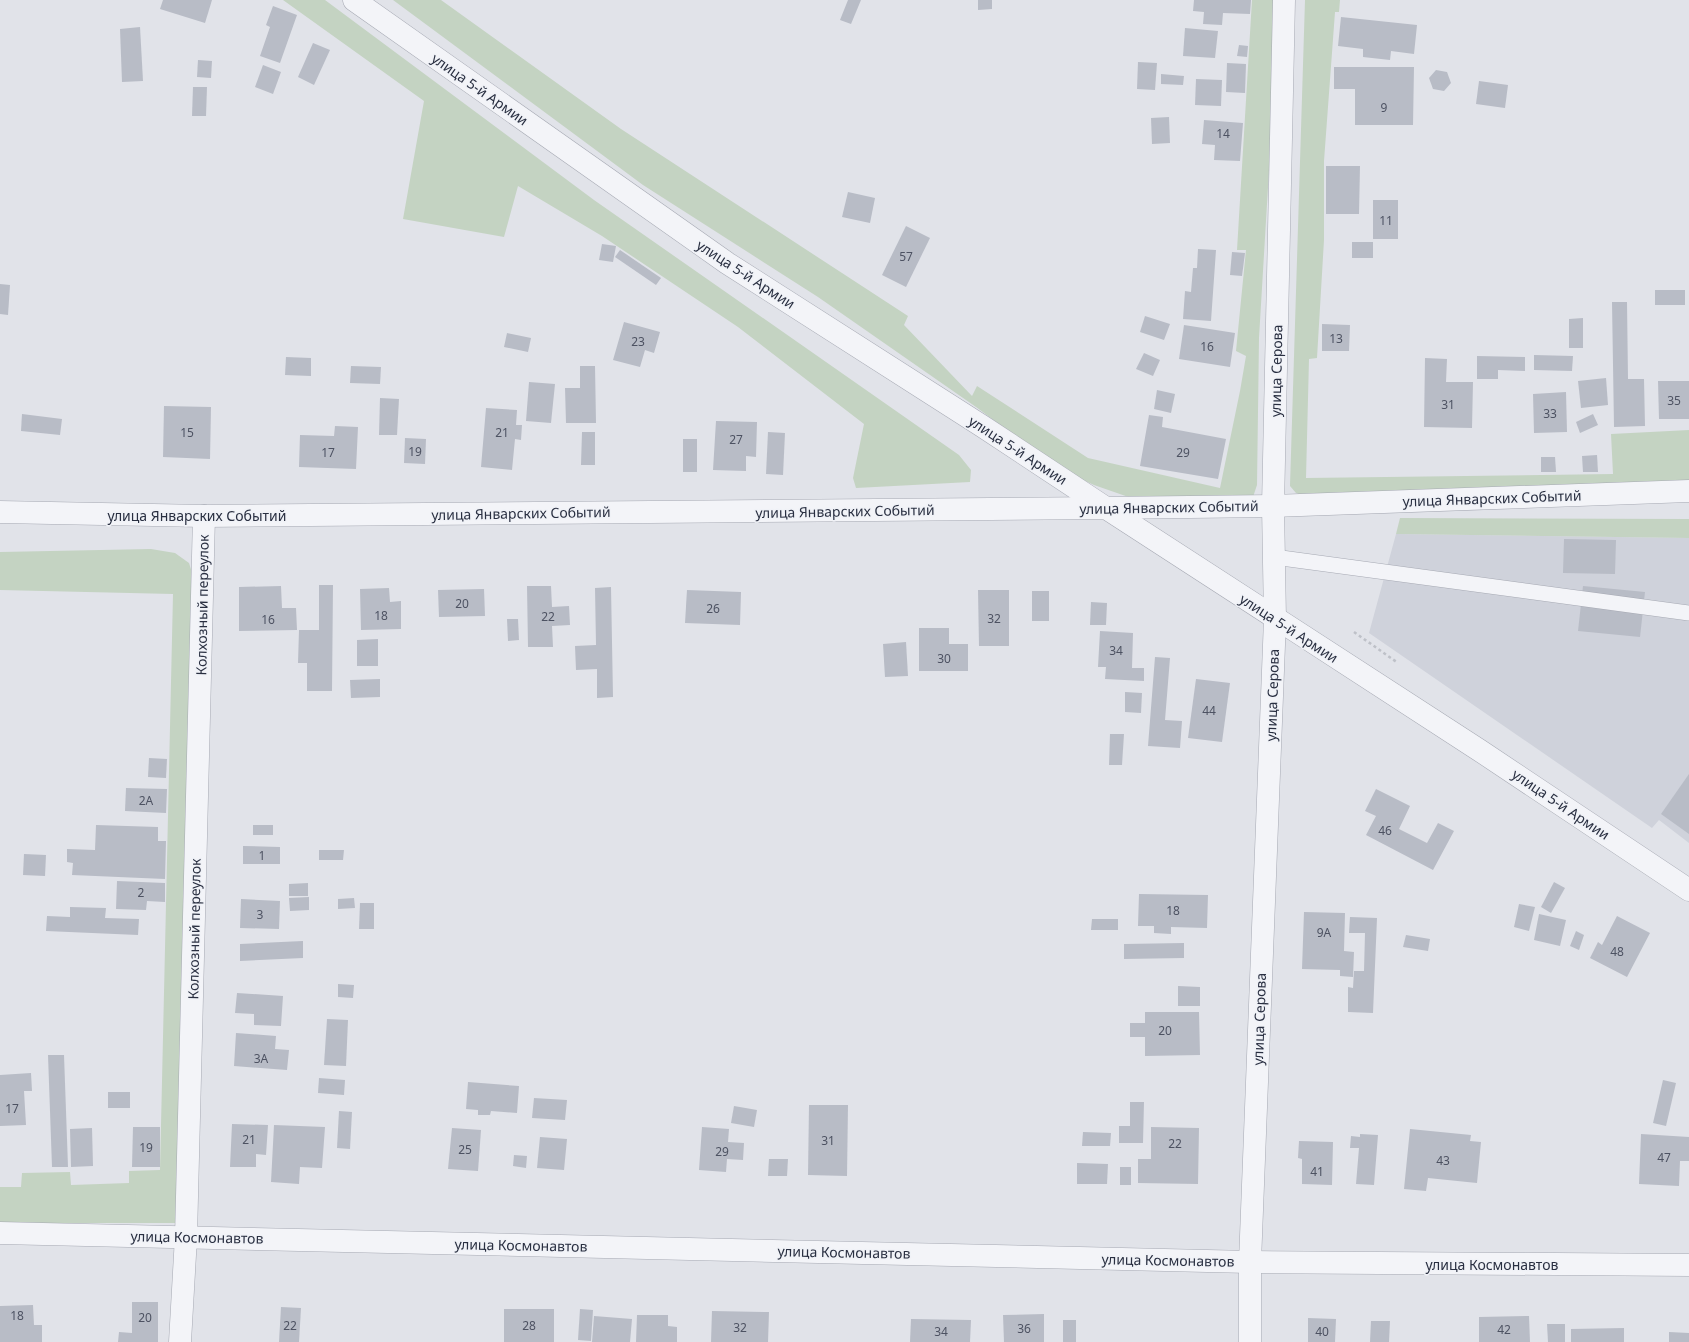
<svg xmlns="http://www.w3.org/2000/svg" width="1689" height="1342" font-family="'Noto Sans',sans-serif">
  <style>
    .built { fill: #cfd2db }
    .green { fill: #c4d3c2 }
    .building { fill: #b8bcc6 }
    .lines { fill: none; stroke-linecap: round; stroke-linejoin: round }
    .service-casing { stroke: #a6a9b3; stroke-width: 16 }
    .minor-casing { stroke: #a6a9b3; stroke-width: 23 }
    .tertiary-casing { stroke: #a6a9b3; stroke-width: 23 }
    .path { stroke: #bec1c8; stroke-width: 2.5; stroke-dasharray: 3 3; stroke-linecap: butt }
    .service { stroke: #f3f4f8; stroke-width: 15 }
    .minor { stroke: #f3f4f8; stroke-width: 22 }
    .tertiary { stroke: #f3f4f8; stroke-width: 22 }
    .labels { text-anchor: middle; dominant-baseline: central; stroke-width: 3; stroke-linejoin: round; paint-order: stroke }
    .number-label { font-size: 12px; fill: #4d5262 }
    .street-label { font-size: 14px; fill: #292f41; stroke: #f0f2f7 }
  </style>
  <rect width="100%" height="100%" fill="#e1e3e9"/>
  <path class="built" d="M1396,534L1689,538V843L1659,820L1652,828L1369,633Z"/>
  <g class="green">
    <path d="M283,0H325L594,200L959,455L971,470L970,482L856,488L853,478L864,424L738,327L602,236L518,186L504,237L403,219L424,101Z"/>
    <path d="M393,0H441L621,129L908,316L904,325L972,396L977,386L1088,458L1220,488L1240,391L1246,356L1236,351L1246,250H1237L1252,0H1276L1271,137L1259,338L1257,485L1252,500L1140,501L1094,485L1059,469L976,407L818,297L643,185Z"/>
    <path d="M1305,0H1340L1339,12H1335L1324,161V240L1317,358L1309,359L1306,478L1613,474L1611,434L1689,430V482L1307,497L1296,493L1290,486Z"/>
    <path d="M1400,518L1689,519V538L1396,534Z"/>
    <path d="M151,549L175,553L189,563L195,582L180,1223H0V1187H21L22,1173L70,1172L71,1185L129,1183V1171L160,1170L173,594L0,590V552Z"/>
  </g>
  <g class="building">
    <path d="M163,0H212L205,23L160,9Z"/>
    <path d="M848,0H861L851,24L840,20Z"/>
    <path d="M978,0H992V9L978,10Z"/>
    <path d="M1194,0H1251L1250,14L1223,13L1222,25L1203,24L1204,12L1193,11Z"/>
    <path d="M273,6L297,15L280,63L260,56L270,27L266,25Z"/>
    <path d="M1341,17L1417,25L1414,54L1391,51L1390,60L1363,57V49L1338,46Z"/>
    <path d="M140,27L143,81L122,82L120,29Z"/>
    <path d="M1185,28L1218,31L1215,58L1183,56Z"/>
    <path d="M313,43L330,50L314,85L298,77Z"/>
    <path d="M1239,45L1248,46L1247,57L1237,56Z"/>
    <path d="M198,60L212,61L211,78L197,77Z"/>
    <path d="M1138,62L1157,63L1155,90L1137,89Z"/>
    <path d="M1227,63L1246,64L1245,93L1226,92Z"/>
    <path d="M263,65L281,72L273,94L255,87Z"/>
    <path d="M1334,67H1414L1413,125H1355V89H1334Z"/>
    <path d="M1436,70L1447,72L1451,83L1444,91L1433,89L1429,78Z"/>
    <path d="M1161,74L1184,76L1183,85L1161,84Z"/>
    <path d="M1196,79L1222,80L1221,106L1195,105Z"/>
    <path d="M1479,81L1508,85L1505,108L1476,104Z"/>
    <path d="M193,87H207L206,116H192Z"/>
    <path d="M1169,117L1170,143L1152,144L1151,118Z"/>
    <path d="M1204,120L1243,123L1240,161L1214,160L1215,145L1202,144Z"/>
    <path d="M1326,166H1360L1359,214H1326Z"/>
    <path d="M848,192L875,198L870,223L842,217Z"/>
    <rect x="1373" y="200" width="25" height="39"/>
    <path d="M906,226L930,238L906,287L882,275Z"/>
    <rect x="1352" y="242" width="21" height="16"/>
    <path d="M602,244L616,246L613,262L599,260Z"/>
    <path d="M1198,249L1216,250L1211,321L1183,319L1185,291L1191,292L1193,268H1197Z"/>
    <path d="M620,250L661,278L656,285L615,257Z"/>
    <path d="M1232,252L1245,253L1242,276L1230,275Z"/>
    <path d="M0,284L10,285L8,315L0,314Z"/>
    <rect x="1655" y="290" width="30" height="15"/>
    <path d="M1612,302H1627L1628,379H1644L1645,426L1614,427Z"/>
    <path d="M1145,316L1170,324L1164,340L1140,332Z"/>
    <path d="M1583,318V348H1569V319Z"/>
    <path d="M624,322L660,332L654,353L645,350L640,367L613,360Z"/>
    <path d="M1322,324L1350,325L1349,351H1322Z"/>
    <path d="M1184,325L1235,333L1230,367L1179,359Z"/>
    <path d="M507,333L531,338L528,352L504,347Z"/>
    <path d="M1144,353L1160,360L1153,376L1136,369Z"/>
    <path d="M1534,355L1573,356L1572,371L1534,370Z"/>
    <path d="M1477,356L1525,357V371L1498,370V379H1477Z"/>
    <path d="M286,357L311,358V376L285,375Z"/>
    <path d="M1425,358L1447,359L1446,382H1473L1472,428L1424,427Z"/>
    <path d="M351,366L381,367L380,384L350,383Z"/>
    <path d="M580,366H595L596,423H566L565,388H580Z"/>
    <path d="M1606,378L1608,405L1581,408L1578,381Z"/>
    <path d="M1658,381H1689V419H1659Z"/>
    <path d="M529,382L555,384L551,423L526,421Z"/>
    <path d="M1157,390L1175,394L1171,413L1154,409Z"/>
    <path d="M1566,392L1567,432L1534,433L1533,394Z"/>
    <path d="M380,398L399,399L397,435H379Z"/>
    <path d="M164,406L211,407L210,459L163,457Z"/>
    <path d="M486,408L517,410L516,425H522L521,440L515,439L512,470L481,467Z"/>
    <path d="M22,414L62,419L60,435L21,431Z"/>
    <path d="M1593,414L1598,425L1580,433L1576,422Z"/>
    <path d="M1149,415L1163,417L1162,427L1226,439L1218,479L1140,466Z"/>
    <path d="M716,421L757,422L756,457L746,456V471L713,470Z"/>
    <path d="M335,426L358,427L356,469L299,467L300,435L334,436Z"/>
    <path d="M582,432H595V465H581Z"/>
    <path d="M768,432L785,433L783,475L766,474Z"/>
    <path d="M405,438L426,439L425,464L404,463Z"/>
    <rect x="683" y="439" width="14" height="33"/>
    <path d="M1597,455L1598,472H1583L1582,456Z"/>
    <path d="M1541,457H1555L1556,472H1541Z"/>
    <path d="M1564,539L1616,540L1615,574L1563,573Z"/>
    <path d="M319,585H333L332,691H307V663H298L299,630H319Z"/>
    <path d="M281,586L282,608H296L297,630L239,631V587Z"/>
    <path d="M527,586H551L552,607L569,606L570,625L552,626L553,647H528Z"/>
    <path d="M1583,586L1645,592L1640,637L1578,631Z"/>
    <path d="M611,587L613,697L597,698V669L576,670L575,646L596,645L595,588Z"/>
    <path d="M389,588L390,602L401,601V629L361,630L360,589Z"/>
    <path d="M484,589L485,616L439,617L438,590Z"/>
    <path d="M687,590L741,592L740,625L685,623Z"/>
    <path d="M978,590H1009V646H979Z"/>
    <rect x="1032" y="591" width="17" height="30"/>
    <path d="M1091,602L1107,603L1106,625H1090Z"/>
    <path d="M507,619H518L519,640L508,641Z"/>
    <path d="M919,628H949V644H968V671H919Z"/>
    <path d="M1100,631L1133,633L1132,668H1144V681L1105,679L1106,667H1098Z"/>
    <path d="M378,639V666H357V640Z"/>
    <path d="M906,642L908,676L885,677L883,644Z"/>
    <path d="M1155,657L1170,658L1165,720L1182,721L1180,748L1148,746Z"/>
    <path d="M380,679V697L351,698L350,680Z"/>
    <path d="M1196,679L1230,683L1222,742L1188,738Z"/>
    <path d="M1125,692L1142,693L1141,713L1125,712Z"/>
    <path d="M1110,734H1124L1122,765H1109Z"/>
    <path d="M149,758L167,759L166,778L148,777Z"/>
    <path d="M1689,774V834L1661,814Z"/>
    <path d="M126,788L167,789L166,813L125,811Z"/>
    <path d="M1376,789L1410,806L1399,829L1427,843L1438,823L1454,831L1433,870L1366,835L1376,816L1365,811Z"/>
    <path d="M96,825L158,827V841H166L165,879L72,875L73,863L67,862V849L95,850Z"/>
    <rect x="253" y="825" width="20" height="10"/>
    <path d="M243,846L280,847V864H243Z"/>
    <path d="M319,850H344L343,860H319Z"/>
    <path d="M24,854L46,855L45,876L23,875Z"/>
    <path d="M117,881L165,883V902L147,901L146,910L116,909Z"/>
    <path d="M1554,882L1565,888L1551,913L1541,907Z"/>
    <path d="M308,883V896H289V884Z"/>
    <path d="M1139,894L1208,895L1207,928L1171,927V934L1154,933V926H1138Z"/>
    <path d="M309,897V910L290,911L289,898Z"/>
    <path d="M354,898L355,908L338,909V899Z"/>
    <path d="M241,899L280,901L279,929L240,928Z"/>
    <path d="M360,903H374V929H359Z"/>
    <path d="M1519,904L1535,907L1529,931L1514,927Z"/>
    <path d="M70,907L106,908L105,918L139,919L138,935L46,931L47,916L70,917Z"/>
    <path d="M1304,912L1345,913L1344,951L1354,952L1353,977L1340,976V970L1302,969Z"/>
    <path d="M1539,914L1566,920L1560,946L1534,940Z"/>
    <path d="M1617,916L1650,933L1627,977L1590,958L1598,942L1602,945Z"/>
    <path d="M1350,917L1377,918L1373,1013L1348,1012V987L1353,988L1354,971H1364L1365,933H1349Z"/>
    <path d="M1092,919H1118V930H1091Z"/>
    <path d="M1576,931L1584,935L1579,950L1570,946Z"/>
    <path d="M1406,935L1430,939L1428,951L1403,947Z"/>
    <path d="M303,941V958L240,961V944Z"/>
    <path d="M1184,943V958L1124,959V944Z"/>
    <path d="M338,984L354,985L353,998L338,997Z"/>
    <path d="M1178,986L1200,987V1006H1178Z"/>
    <path d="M237,993L283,996L281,1026L254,1025V1014L235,1013Z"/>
    <path d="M1145,1012H1199L1200,1055L1145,1056V1037H1130V1023H1145Z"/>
    <path d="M327,1019L348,1020L346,1066L324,1065Z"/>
    <path d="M236,1033L276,1036L275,1049L289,1050L287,1070L234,1066Z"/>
    <path d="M48,1055H64L68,1167H52Z"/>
    <path d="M31,1073L32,1091H24L26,1125L0,1126V1075Z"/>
    <path d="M319,1078L345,1080L344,1095L318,1093Z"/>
    <path d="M1663,1080L1676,1083L1666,1126L1653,1123Z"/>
    <path d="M468,1082L519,1086L517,1113L491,1111L490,1115H478V1110L466,1109Z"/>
    <rect x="108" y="1092" width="22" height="16"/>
    <path d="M534,1098L567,1100L565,1120L532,1118Z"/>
    <path d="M1130,1102H1144L1143,1143H1119V1126H1130Z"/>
    <path d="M809,1105H848L847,1176L808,1175Z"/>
    <path d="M734,1106L757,1110L754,1127L731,1123Z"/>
    <path d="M339,1111L352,1112L350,1149L337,1148Z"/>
    <path d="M232,1124L268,1125L266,1155L256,1154V1167H230Z"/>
    <path d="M274,1125L325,1127L322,1168L300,1167L299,1184L271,1182Z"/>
    <path d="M133,1127H160V1167H132Z"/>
    <path d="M702,1127L729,1129L728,1142L744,1143L743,1160L727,1159L726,1172L699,1170Z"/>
    <path d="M1151,1127L1199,1128L1198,1184L1138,1183V1159H1151Z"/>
    <path d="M92,1128L93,1166L71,1167L70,1129Z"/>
    <path d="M452,1128L481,1130L478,1171L448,1169Z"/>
    <path d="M1410,1129L1471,1135L1470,1141L1481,1142L1477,1183L1428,1178L1426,1191L1404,1189Z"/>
    <path d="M1083,1132L1111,1133L1110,1146H1082Z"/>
    <path d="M1360,1134L1378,1135L1374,1185L1356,1184L1359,1148H1350L1351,1136L1360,1137Z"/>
    <path d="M1641,1134L1689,1137V1161H1680L1679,1186L1639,1184Z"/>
    <path d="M540,1137L567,1139L564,1170L537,1168Z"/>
    <path d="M1299,1141L1333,1142L1332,1185L1302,1184V1159L1298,1158Z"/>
    <path d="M514,1155L527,1156L526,1168L513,1166Z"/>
    <path d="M769,1159H788L787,1176H768Z"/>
    <path d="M1077,1163L1108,1164L1107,1184H1077Z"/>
    <rect x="1120" y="1167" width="11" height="18"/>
    <path d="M132,1302H158V1342H118L119,1332L132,1333Z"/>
    <path d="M33,1305L34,1325H42V1342H0V1306Z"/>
    <path d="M281,1307L301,1308L299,1342H279Z"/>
    <rect x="504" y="1309" width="50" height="33"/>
    <path d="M580,1309L593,1310L591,1341L578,1340Z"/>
    <path d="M712,1311L769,1312L768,1342H711Z"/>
    <path d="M1044,1314V1342H1004L1003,1315Z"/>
    <path d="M637,1315H668V1326L677,1327V1342H636Z"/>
    <path d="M594,1316L632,1319L630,1342H592Z"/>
    <path d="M1529,1316L1530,1342H1479V1317Z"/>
    <path d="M1308,1318L1336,1319L1335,1342H1308Z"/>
    <path d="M911,1319L971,1320L970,1342H910Z"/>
    <rect x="1063" y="1320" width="13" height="22"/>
    <path d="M1371,1321H1390L1389,1342H1370Z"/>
    <path d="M1547,1324H1565V1342H1548Z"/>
    <path d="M1624,1328V1342H1571V1329Z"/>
    <path d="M1669,1332L1689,1333V1342H1669Z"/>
  </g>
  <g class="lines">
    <defs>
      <path id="service" d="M1274,557L1689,613"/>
      <g id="minor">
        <path d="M354,0L727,263L982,426L1106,508L1273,506L1689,491"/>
        <path d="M0,1233L1250,1262L1689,1265"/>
        <path d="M180,1342L186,1237L204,516"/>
        <path d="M1250,1342V1262L1275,619L1273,506L1284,0"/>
      </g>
      <path id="tertiary" d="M0,512L204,516L1106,508L1479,750L1689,890"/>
    </defs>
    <use href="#service" class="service-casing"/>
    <use href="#minor" class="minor-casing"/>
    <use href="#tertiary" class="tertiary-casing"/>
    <path class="path" d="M1354,632L1398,663"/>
    <use href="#service" class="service"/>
    <use href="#minor" class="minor"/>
    <use href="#tertiary" class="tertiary"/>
  </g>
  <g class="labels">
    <g class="number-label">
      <text x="1384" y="107">9</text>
      <text x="1223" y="133">14</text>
      <text x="1386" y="220">11</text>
      <text x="906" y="256">57</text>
      <text x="1336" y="338">13</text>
      <text x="638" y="341">23</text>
      <text x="1207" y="346">16</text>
      <text x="1674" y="400">35</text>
      <text x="1448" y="404">31</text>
      <text x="1550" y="413">33</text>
      <text x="187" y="432">15</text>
      <text x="502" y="432">21</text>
      <text x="736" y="439">27</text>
      <text x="415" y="451">19</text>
      <text x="328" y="452">17</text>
      <text x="1183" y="452">29</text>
      <text x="462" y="603">20</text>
      <text x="713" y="608">26</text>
      <text x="381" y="615">18</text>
      <text x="548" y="616">22</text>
      <text x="994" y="618">32</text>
      <text x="268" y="619">16</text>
      <text x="1116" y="650">34</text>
      <text x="944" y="658">30</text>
      <text x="1209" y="710">44</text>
      <text x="146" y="800">2А</text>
      <text x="1385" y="830">46</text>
      <text x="262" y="855">1</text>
      <text x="141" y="892">2</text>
      <text x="1173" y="910">18</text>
      <text x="260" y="914">3</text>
      <text x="1324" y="932">9А</text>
      <text x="1617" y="951">48</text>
      <text x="1165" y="1030">20</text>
      <text x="261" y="1058">3А</text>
      <text x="12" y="1108">17</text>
      <text x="249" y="1139">21</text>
      <text x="828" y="1140">31</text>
      <text x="1175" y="1143">22</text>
      <text x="146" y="1147">19</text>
      <text x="465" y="1149">25</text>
      <text x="722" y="1151">29</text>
      <text x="1664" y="1157">47</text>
      <text x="1443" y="1160">43</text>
      <text x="1317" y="1171">41</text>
      <text x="17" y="1315">18</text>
      <text x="145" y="1317">20</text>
      <text x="290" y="1325">22</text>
      <text x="529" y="1325">28</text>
      <text x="740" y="1327">32</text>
      <text x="1024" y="1328">36</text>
      <text x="1504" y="1329">42</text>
      <text x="941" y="1331">34</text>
      <text x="1322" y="1331">40</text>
    </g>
    <g class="street-label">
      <text transform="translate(480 89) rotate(35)">улица 5-й Армии</text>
      <text transform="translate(746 274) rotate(33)">улица 5-й Армии</text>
      <text transform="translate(1276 371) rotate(-89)">улица Серова</text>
      <text transform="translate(1018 450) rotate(33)">улица 5-й Армии</text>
      <text transform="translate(1492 498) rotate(-2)">улица Январских Событий</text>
      <text transform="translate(1169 507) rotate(-1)">улица Январских Событий</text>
      <text transform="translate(845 511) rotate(-1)">улица Январских Событий</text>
      <text transform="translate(521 513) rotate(-1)">улица Январских Событий</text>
      <text x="197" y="515">улица Январских Событий</text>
      <text transform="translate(202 605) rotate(-89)">Колхозный переулок</text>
      <text transform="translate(1289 628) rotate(33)">улица 5-й Армии</text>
      <text transform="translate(1272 695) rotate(-88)">улица Серова</text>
      <text transform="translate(1561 804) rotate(34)">улица 5-й Армии</text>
      <text transform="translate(194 929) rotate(-89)">Колхозный переулок</text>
      <text transform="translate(1259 1019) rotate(-88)">улица Серова</text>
      <text transform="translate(197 1237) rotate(1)">улица Космонавтов</text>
      <text transform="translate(521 1245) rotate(1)">улица Космонавтов</text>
      <text transform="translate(844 1252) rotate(1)">улица Космонавтов</text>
      <text transform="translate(1168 1260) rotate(1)">улица Космонавтов</text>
      <text x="1492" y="1264">улица Космонавтов</text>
    </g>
  </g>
</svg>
